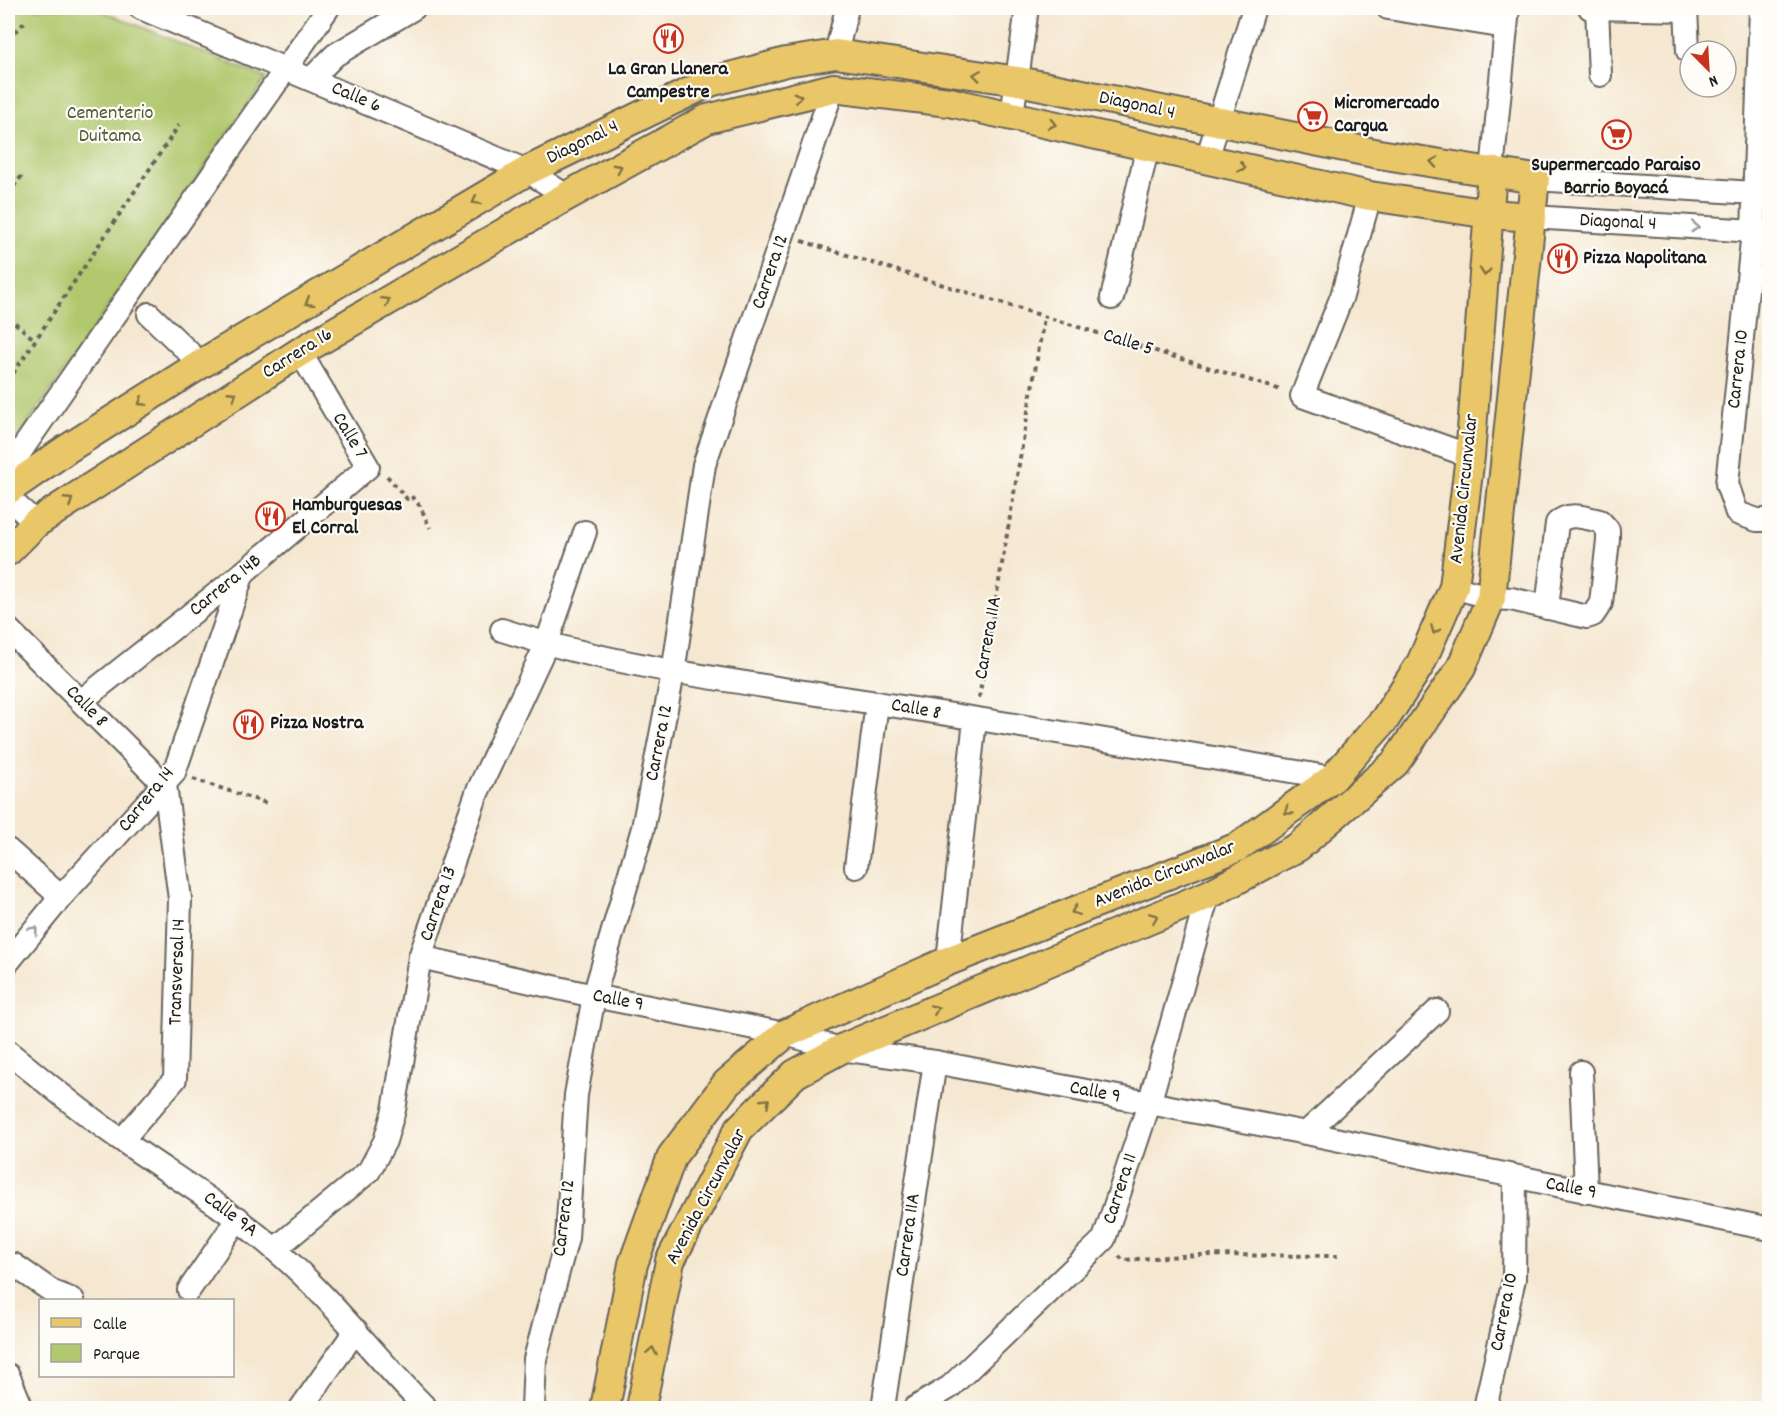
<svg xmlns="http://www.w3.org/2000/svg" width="1777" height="1416" font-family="Dekko,sans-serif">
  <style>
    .green { fill: #b1c86e; stroke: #667245; stroke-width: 1.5 }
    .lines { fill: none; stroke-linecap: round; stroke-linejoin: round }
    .minor-casing { stroke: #68635b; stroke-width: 26 }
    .major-casing { stroke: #68635b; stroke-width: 32 }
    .path { stroke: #68635b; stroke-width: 4; stroke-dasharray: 4.5 4.5; stroke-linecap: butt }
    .minor { stroke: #fff; stroke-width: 22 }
    .major { stroke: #e9c769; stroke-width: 28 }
    .oneway { stroke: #827242 }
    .oneway2 { stroke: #999 }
    .labels { text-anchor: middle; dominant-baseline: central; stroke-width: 4.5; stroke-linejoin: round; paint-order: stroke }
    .poi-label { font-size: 20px; font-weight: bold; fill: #1c1c1c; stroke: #fdfcf7; text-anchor: start }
    .street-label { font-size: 20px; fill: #1c1c1c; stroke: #fdfcf7 }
    .park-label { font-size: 20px; fill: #505839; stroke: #fdfcf7 }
  </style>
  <rect width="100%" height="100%" fill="#fdfcf7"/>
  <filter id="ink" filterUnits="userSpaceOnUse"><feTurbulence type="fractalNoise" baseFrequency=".0167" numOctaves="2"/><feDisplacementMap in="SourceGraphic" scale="12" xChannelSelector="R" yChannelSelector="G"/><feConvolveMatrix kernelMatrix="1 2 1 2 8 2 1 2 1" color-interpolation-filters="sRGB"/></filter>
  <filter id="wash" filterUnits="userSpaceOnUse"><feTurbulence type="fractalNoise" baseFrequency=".008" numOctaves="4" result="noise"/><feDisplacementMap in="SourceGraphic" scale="24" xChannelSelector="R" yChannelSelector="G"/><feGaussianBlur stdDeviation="1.35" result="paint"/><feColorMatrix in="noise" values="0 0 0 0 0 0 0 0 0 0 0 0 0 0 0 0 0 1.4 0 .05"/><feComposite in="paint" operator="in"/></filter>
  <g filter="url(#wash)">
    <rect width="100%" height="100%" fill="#f5e7d0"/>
    <path class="green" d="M8,8H95L266,78L8,453Z"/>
  </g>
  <g filter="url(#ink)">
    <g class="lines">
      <defs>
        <g id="minor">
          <path d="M141,8L527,171L567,196"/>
          <path d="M1388,8L1506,27"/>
          <path d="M1590,8L1687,10"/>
          <path d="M1597,8L1600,75"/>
          <path d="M1686,8L1688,51"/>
          <path d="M1761,8L1753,231L1727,484L1737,513L1757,520H1770"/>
          <path d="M836,54L847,8"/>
          <path d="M311,79L335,55L414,8"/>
          <path d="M1012,115L1027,8"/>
          <path d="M1207,159L1254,8"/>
          <path d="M1492,171L1508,8"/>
          <path d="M1535,179L1770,194"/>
          <path d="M1370,196L1342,296L1302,396L1470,456"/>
          <path d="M1532,217L1770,232"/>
          <path d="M1112,298L1148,146"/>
          <path d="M149,314L201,364"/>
          <path d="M8,477L10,467L29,439L328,8"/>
          <path d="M8,498L36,523"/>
          <path d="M1454,587L1491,598L1511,599L1587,617L1593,615L1601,603L1608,540V530L1600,521C1585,518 1570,511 1557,523L1547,608"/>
          <path d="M8,629L165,785"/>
          <path d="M502,630C623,669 750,683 876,703C1028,726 1180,753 1333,778"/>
          <path d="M81,701L243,573L368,467L300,352"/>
          <path d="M8,850L61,897"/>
          <path d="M856,867L877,703"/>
          <path d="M420,957L594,996L785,1034L841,1049L935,1062L1306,1133L1770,1229"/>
          <path d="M948,961L975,720"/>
          <path d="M8,962L61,897L174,773L243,573"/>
          <path d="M8,1052C46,1082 83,1114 123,1141C173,1176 225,1207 272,1247C329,1295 374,1356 426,1408"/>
          <path d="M1581,1072L1586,1192"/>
          <path d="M1306,1133L1437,1011"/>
          <path d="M122,1140L175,1079L180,899L165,785"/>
          <path d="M275,1249L369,1171L385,1141L394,1110L420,957L477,793L546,645L585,532"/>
          <path d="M8,1268L14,1265L53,1292L73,1300"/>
          <path d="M189,1290L238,1218"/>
          <path d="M8,1375L22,1408"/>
          <path d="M301,1408L356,1330"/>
          <path d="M533,1408L535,1359L567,1238L576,1095L594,996L643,828L673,673L704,465L833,88"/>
          <path d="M883,1408L935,1062"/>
          <path d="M915,1408L950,1387L1104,1239L1149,1104L1208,895"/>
          <path d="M1485,1408L1514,1279L1515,1178"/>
        </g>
        <g id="major">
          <path d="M8,490L67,449L201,364L527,171L710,82L786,62L836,54L1018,81L1379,154L1535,179L1491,598L1461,668L1395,763L1298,847L1208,895L841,1049L795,1074L739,1129L670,1261L641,1408"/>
          <path d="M8,551L36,523L300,352L567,196L707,119L833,88L949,102L1370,196L1490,214L1532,217"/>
          <path d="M605,1408L633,1264L672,1156L727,1083L785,1034L948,961L1238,847L1333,778L1385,719L1421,663L1454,587L1470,456L1492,171"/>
        </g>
      </defs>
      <use href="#minor" class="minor-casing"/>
      <use href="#major" class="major-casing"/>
      <g class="path">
        <path d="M8,38L25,22"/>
        <path d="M8,194L24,173"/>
        <path d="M802,241L1281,390"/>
        <path d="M8,317L35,340"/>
        <path d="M8,381L179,125"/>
        <path d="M387,476L407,499L411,496L420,506L430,528"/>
        <path d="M979,698L1044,318"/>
        <path d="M193,779L266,803"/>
        <path d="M1119,1256L1123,1260L1197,1255L1340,1256"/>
      </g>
      <use href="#minor" class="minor"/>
      <use href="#major" class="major"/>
    </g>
    <defs><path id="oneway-chevron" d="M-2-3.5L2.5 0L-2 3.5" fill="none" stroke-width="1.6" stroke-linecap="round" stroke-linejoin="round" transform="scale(1.5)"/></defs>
    <g class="oneway">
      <use href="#oneway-chevron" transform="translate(977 75) rotate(-172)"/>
      <use href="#oneway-chevron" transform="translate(798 97) rotate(-14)"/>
      <use href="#oneway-chevron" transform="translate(1052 124) rotate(13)"/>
      <use href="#oneway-chevron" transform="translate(1434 162) rotate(-171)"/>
      <use href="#oneway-chevron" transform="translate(1242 167) rotate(13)"/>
      <use href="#oneway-chevron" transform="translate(618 168) rotate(-28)"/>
      <use href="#oneway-chevron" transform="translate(476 201) rotate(149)"/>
      <use href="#oneway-chevron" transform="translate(1485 272) rotate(95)"/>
      <use href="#oneway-chevron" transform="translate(386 301) rotate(-30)"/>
      <use href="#oneway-chevron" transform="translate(309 302) rotate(149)"/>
      <use href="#oneway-chevron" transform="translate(233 395) rotate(-33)"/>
      <use href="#oneway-chevron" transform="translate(142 402) rotate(148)"/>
      <use href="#oneway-chevron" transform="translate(69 501) rotate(-33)"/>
      <use href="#oneway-chevron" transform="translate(1435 630) rotate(113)"/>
      <use href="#oneway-chevron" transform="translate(1288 811) rotate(144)"/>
      <use href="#oneway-chevron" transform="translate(1075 911) rotate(159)"/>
      <use href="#oneway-chevron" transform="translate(1154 917) rotate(-23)"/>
      <use href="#oneway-chevron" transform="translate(935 1009) rotate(-23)"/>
      <use href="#oneway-chevron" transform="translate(766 1102) rotate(-44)"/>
      <use href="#oneway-chevron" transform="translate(652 1351) rotate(-79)"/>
    </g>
    <g class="oneway2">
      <use href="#oneway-chevron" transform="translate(1695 227) rotate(3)"/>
      <use href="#oneway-chevron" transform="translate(34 930) rotate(-50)"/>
    </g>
  </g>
  <defs>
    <symbol id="restaurant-ring" viewBox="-11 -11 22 22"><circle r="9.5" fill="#fdfcf7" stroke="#c8321e" stroke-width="1.5"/><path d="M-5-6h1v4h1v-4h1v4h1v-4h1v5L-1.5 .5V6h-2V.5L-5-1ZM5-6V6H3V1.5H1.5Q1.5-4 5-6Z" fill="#c8321e"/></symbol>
    <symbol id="supermarket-ring" viewBox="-11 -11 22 22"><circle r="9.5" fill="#fdfcf7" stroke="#c8321e" stroke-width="1.5"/><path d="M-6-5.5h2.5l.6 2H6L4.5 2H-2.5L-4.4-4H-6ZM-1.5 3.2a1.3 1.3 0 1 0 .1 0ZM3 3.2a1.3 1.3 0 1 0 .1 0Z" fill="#c8321e"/></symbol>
  </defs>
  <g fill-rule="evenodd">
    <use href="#restaurant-ring" x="652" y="22" width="33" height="33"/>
    <use href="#supermarket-ring" x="1296" y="100" width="33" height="33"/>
    <use href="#supermarket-ring" x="1600" y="118" width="33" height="33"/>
    <use href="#restaurant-ring" x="1546" y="242" width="33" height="33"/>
    <use href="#restaurant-ring" x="254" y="500" width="33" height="33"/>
    <use href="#restaurant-ring" x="232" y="708" width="33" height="33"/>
  </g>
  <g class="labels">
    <g class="poi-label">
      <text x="668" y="70" text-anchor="middle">La Gran Llanera<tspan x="668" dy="23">Campestre</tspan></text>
      <text x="1334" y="104">Micromercado<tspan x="1334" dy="23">Cargua</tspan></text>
      <text x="1616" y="166" text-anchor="middle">Supermercado Paraiso<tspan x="1616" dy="23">Barrio Boyacá</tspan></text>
      <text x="1583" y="259">Pizza Napolitana</text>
      <text x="292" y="506">Hamburguesas<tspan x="292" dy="23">El Corral</tspan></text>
      <text x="270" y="724">Pizza Nostra</text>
    </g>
    <g class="street-label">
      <text transform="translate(356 98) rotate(23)">Calle 6</text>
      <text transform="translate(1137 106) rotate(12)">Diagonal 4</text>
      <text transform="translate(583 143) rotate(-26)">Diagonal 4</text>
      <text transform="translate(1618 223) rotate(3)">Diagonal 4</text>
      <text transform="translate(771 272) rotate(-71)">Carrera 12</text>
      <text transform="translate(1128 343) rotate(17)">Calle 5</text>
      <text transform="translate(298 354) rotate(-32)">Carrera 16</text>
      <text transform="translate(1739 369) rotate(-84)">Carrera 10</text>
      <text transform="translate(349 436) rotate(59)">Calle 7</text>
      <text transform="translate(1465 489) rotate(-84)">Avenida Circunvalar</text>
      <text transform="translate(226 586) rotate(-39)">Carrera 14B</text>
      <text transform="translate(989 638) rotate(-80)">Carrera 11A</text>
      <text transform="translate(86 707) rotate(45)">Calle 8</text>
      <text transform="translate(916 710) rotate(10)">Calle 8</text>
      <text transform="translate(660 743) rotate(-79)">Carrera 12</text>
      <text transform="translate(147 800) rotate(-51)">Carrera 14</text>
      <text transform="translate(1165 875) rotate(-22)">Avenida Circunvalar</text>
      <text transform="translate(439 904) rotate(-71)">Carrera 13</text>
      <text transform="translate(178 972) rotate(-88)">Transversal 14</text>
      <text transform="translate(618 1001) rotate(11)">Calle 9</text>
      <text transform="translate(1095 1093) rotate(11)">Calle 9</text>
      <text transform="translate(1121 1189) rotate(-72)">Carrera 11</text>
      <text transform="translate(1571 1189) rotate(11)">Calle 9</text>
      <text transform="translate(707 1197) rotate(-62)">Avenida Circunvalar</text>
      <text transform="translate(230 1215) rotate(37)">Calle 9A</text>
      <text transform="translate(565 1218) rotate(-83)">Carrera 12</text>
      <text transform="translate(909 1235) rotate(-82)">Carrera 11A</text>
      <text transform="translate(1505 1312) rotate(-79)">Carrera 10</text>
    </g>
    <g class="park-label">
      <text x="110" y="114">Cementerio<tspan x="110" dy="23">Duitama</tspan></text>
    </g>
  </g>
  <rect width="1777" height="1416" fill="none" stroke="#fdfcf7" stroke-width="30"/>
  <rect x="39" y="1299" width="195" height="78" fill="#fdfcf7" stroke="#a3a29f" stroke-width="1.5"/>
  <rect x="51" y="1318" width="30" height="9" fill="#e9c769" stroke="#a3a29f" stroke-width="1.5"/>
  <text x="93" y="1329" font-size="18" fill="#1c1c1c">Calle</text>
  <rect x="51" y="1344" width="30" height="18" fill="#b1c86e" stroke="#a3a29f" stroke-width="1.5"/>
  <text x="93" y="1359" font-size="18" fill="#1c1c1c">Parque</text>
  <g transform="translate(1708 69) rotate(156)"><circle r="28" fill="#fdfcf7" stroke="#a3a29f" stroke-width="1.5"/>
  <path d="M0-4.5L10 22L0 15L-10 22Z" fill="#c8321e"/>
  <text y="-9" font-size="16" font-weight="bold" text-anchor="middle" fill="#1c1c1c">N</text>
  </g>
</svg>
